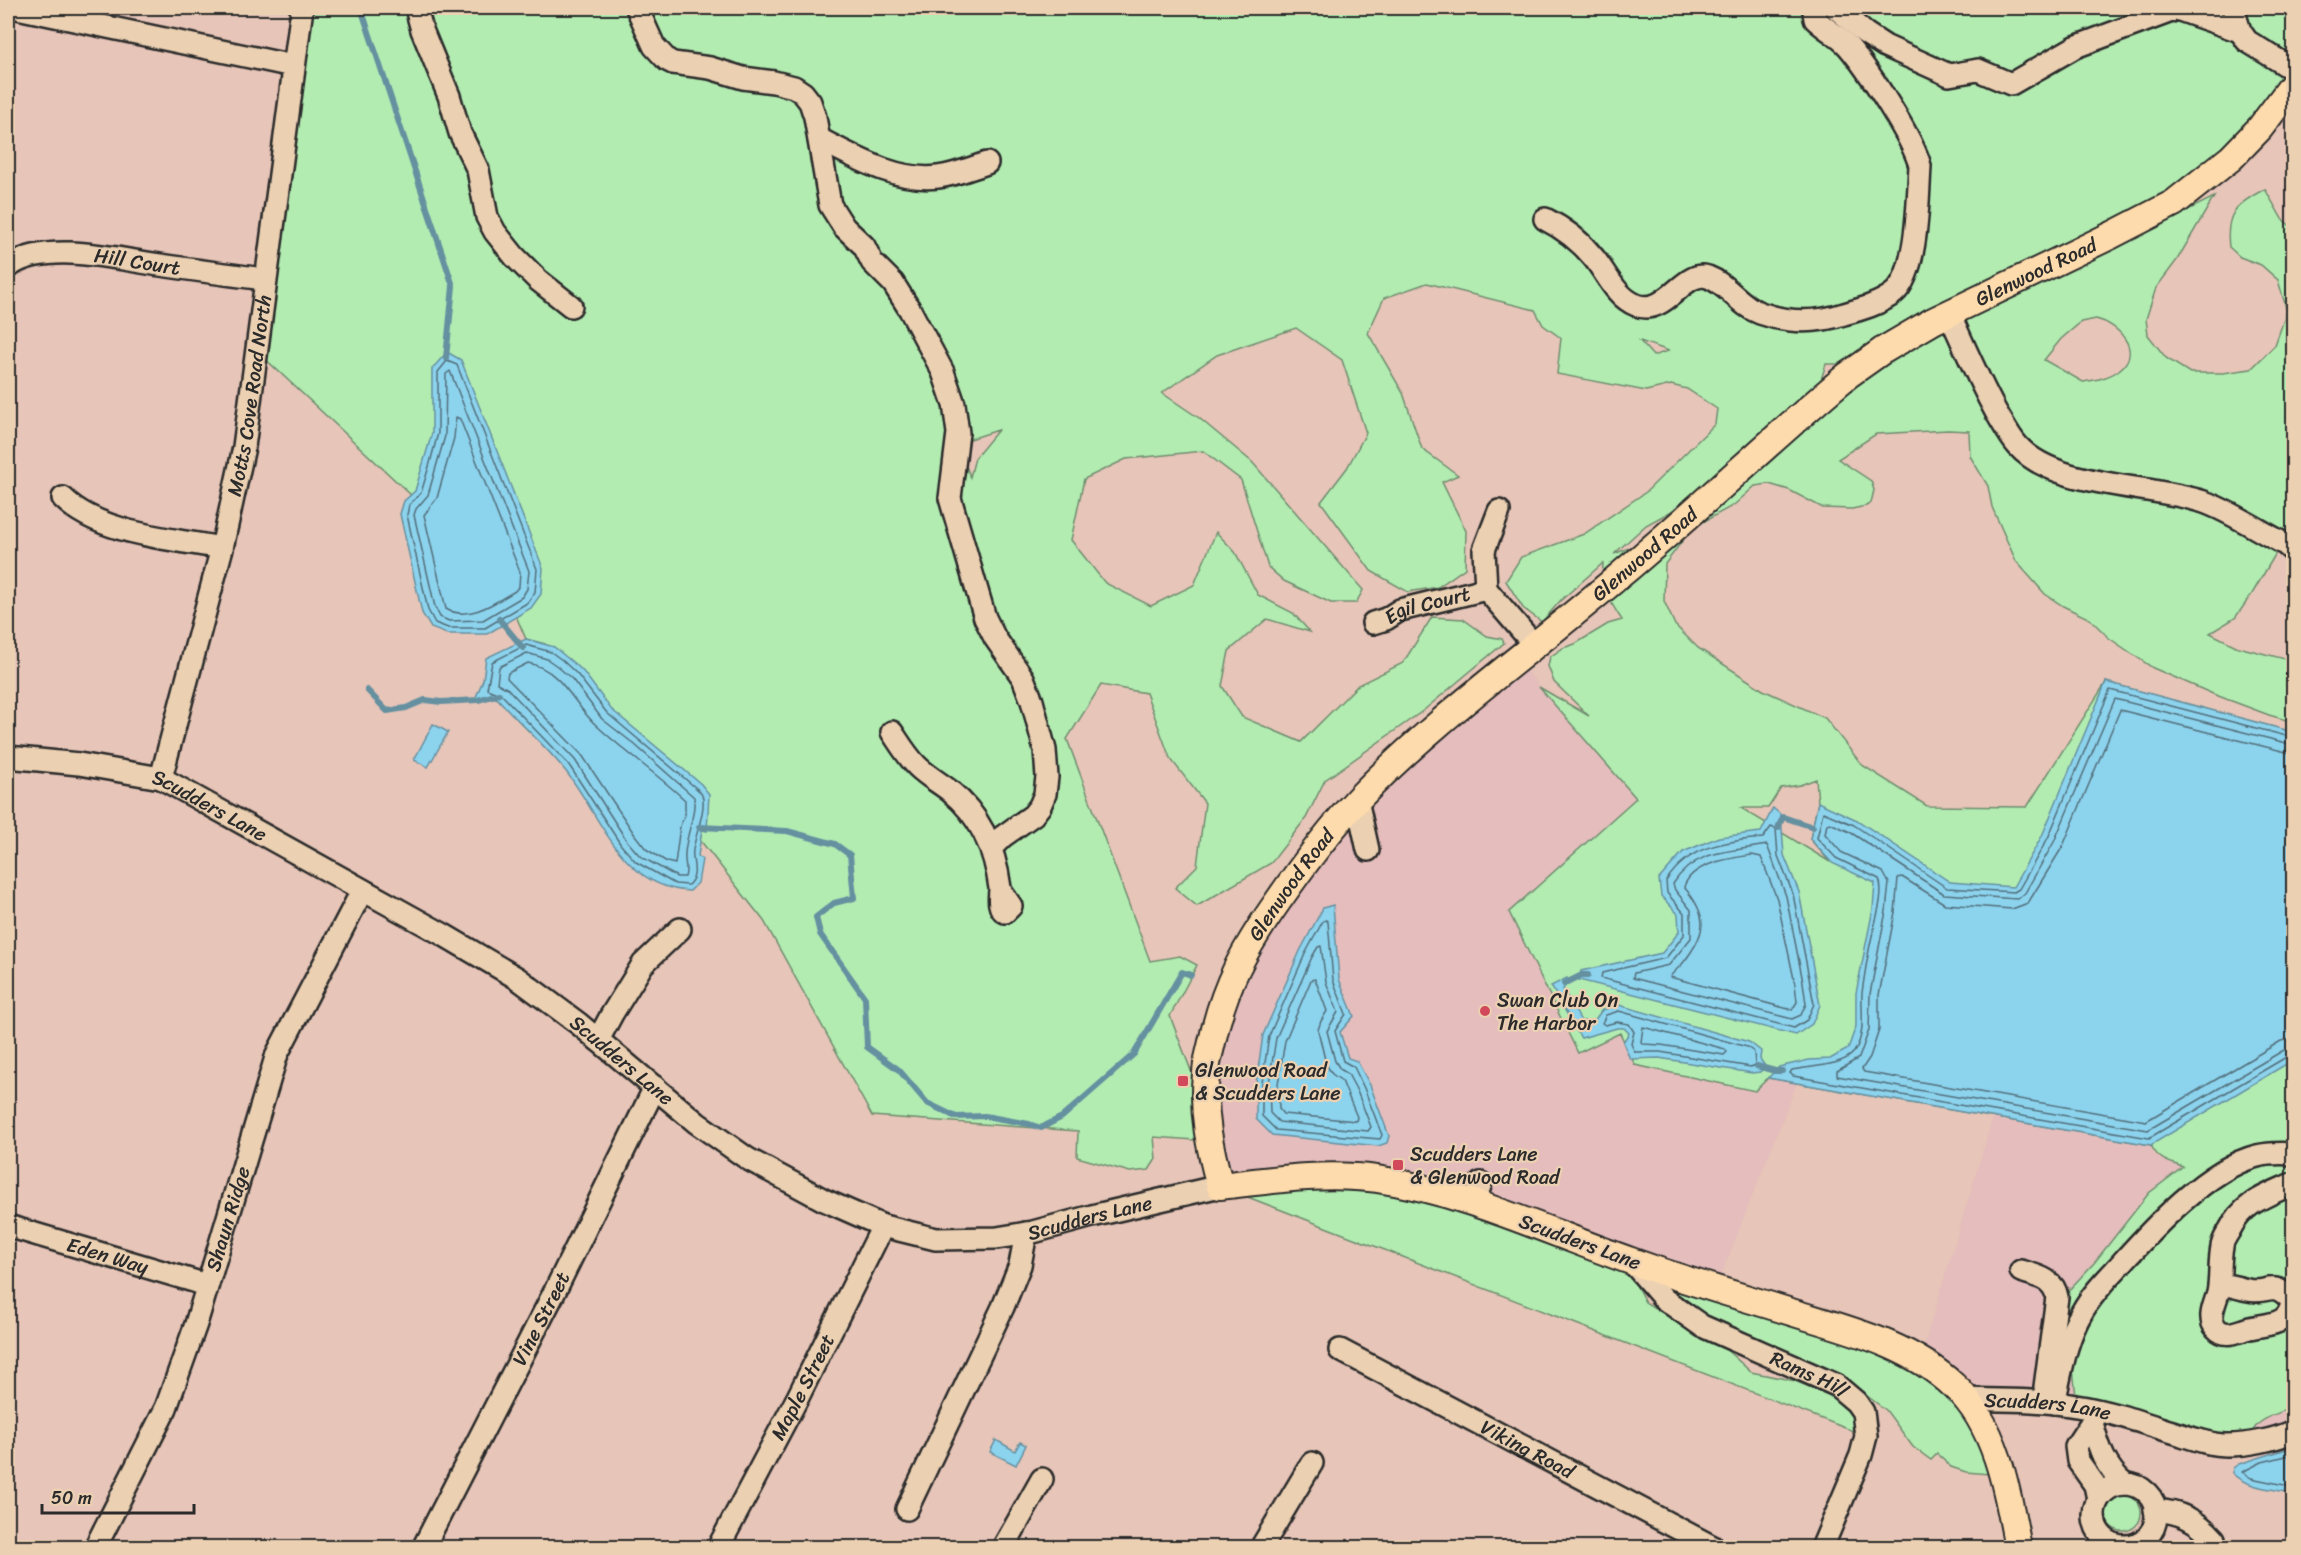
<svg xmlns="http://www.w3.org/2000/svg" width="2301" height="1555" font-family="Sriracha,sans-serif">
  <style>
    .built { fill: #e4bdbc }
    .green { fill: #b2ecb1; stroke: #6e8c6e; stroke-width: 1.5; fill-rule: evenodd }
    .water { fill: #8cd3ee; stroke: #6590a0; stroke-width: 1.5 }
    .lines { fill: none; stroke-linecap: round; stroke-linejoin: round }
    .shore { stroke: #526e79; stroke-width: 1.5 }
    .stream { stroke: #6590a0; stroke-width: 6 }
    .minor-casing { stroke: #2b2b2b; stroke-width: 26 }
    .major-casing { stroke: #2b2b2b; stroke-width: 30 }
    .minor { stroke: #ebd0b2; stroke-width: 21 }
    .major { stroke: #fedbac; stroke-width: 26 }
    .poi-dot { fill: #d1495b; stroke: #ebd0b2; stroke-width: 2 }
    .labels { text-anchor: middle; dominant-baseline: central; stroke-width: 4.5; stroke-linejoin: round; paint-order: stroke }
    .street-label { font-size: 20px; fill: #2b2b2b; stroke: #ebd0b2 }
    .poi-label { font-size: 20px; fill: #2b2b2b; stroke: #ebd0b2; text-anchor: start }
  </style>
  <rect width="100%" height="100%" fill="#e7c5b8"/>
  <filter id="ink" filterUnits="userSpaceOnUse"><feTurbulence type="fractalNoise" baseFrequency=".0167" numOctaves="2"/><feDisplacementMap in="SourceGraphic" scale="12" xChannelSelector="R" yChannelSelector="G"/><feConvolveMatrix kernelMatrix="1 2 1 2 8 2 1 2 1" color-interpolation-filters="sRGB"/></filter>
  <g filter="url(#ink)">
    <g class="built">
      <path d="M1517,660L1636,798L1509,912L1578,1052L1620,1032L1768,1078L1797,1083L1716,1288L1220,1186L1208,1141L1219,1010L1309,857Z"/>
      <path d="M1993,1117L2151,1145L2155,1155L2183,1167L2149,1193L2094,1263L2068,1291L2077,1406L1966,1399L1920,1359Z"/>
      <path d="M2293,1407V1447L2260,1456L2249,1442L2250,1433L2257,1423Z"/>
    </g>
    <g class="green">
      <path d="M306,8H2293V69L2221,156L2162,195L1917,320L1838,364H1826L1819,386L1883,362L2214,197L2177,260L2156,288L2146,319L2148,335L2166,358L2190,373H2223L2251,369L2275,345L2287,311L2278,280L2261,265L2240,257L2229,247C2225,213 2236,204 2265,189L2282,219L2293,228V524L2252,594L2235,618L2210,633L2238,647L2293,661V722L2269,715L2213,694L2153,668L2109,638L2090,619L2063,606L2045,594L2016,561L1992,507L1988,486L1970,456L1969,431L1948,430L1876,434L1838,459L1871,481L1874,490L1871,503L1866,506L1852,509L1823,508L1789,490L1769,484L1755,486L1734,505L1692,528L1665,564L1664,601L1675,625L1698,648L1763,690L1825,718L1862,765L1927,806L2027,807L2106,682L2293,732V1407C2275,1415 2252,1419 2249,1442L2077,1406L2072,1359L2064,1317L2068,1291L2094,1263L2149,1193L2183,1167C2168,1162 2158,1160 2151,1145L1768,1078L1755,1091L1635,1065L1620,1033L1578,1053L1509,912L1636,798L1539,687L1589,716L1554,682L1548,666L1550,657L1563,648L1575,644L1608,624L1622,620C1609,601 1601,586 1603,563L1560,601L1542,622L1523,608L1506,581L1521,557L1584,534L1646,492L1715,424L1717,409L1687,389L1671,385L1646,391L1557,374L1561,338L1543,325L1535,310L1427,283L1384,298L1368,333L1403,393L1422,449L1458,475L1442,482L1466,531L1465,568L1438,587L1408,592L1371,571L1321,502L1347,468L1366,433L1342,360L1296,328L1217,355L1162,393L1199,418L1252,462L1363,590L1356,603H1331L1284,581L1268,567L1241,480L1203,451L1126,459L1084,479L1071,540L1105,583L1151,606L1194,585L1216,532L1235,552L1258,595L1293,613L1310,632L1267,619L1229,651L1222,686L1242,717L1301,742L1358,685L1403,663L1432,617L1463,619L1487,636L1502,639L1504,643L1424,710L1325,780L1306,818L1271,863L1197,906L1175,888L1197,866L1205,803L1170,758L1146,693L1101,685L1067,739L1150,961L1180,956L1197,965L1170,1016L1205,1107L1208,1141L1154,1137L1156,1159L1149,1170L1130,1172L1077,1157L1078,1131L872,1116L764,921L545,644L526,639L516,616L521,614L472,552L260,354ZM2096,319C2118,324 2144,351 2119,370C2109,378 2095,380 2083,382L2044,360L2061,339L2081,322ZM1640,341L1669,351H1668L1653,356ZM998,430L975,458L970,477L958,443ZM1707,485L1644,542L1614,554L1646,525L1670,512ZM1816,779L1818,802L1810,839L1830,862L1741,808H1768L1781,788L1800,785Z"/>
      <path d="M1312,1176C1344,1178 1376,1177 1407,1184C1498,1206 1583,1247 1672,1275C1719,1289 1765,1303 1811,1318C1853,1331 1899,1343 1936,1370C1972,1396 1988,1433 2001,1475L1966,1472L1951,1467L1937,1454L1931,1460L1913,1447L1886,1410L1852,1385L1787,1356L1723,1325L1681,1301L1647,1269L1624,1262L1645,1302L1671,1318L1711,1336L1751,1372L1795,1381L1836,1398L1857,1418L1866,1436L1240,1194L1225,1186Z"/>
      <circle cx="2123" cy="1513" r="18"/>
    </g>
    <g class="water">
      <path d="M447,352L461,360L543,568L541,594L531,608L487,634H447L431,628L422,613L400,514L404,501L415,491L432,433V369Z"/>
      <path d="M526,639L554,647L565,656L582,670L611,709L701,784L709,794L707,831L702,830L698,856L702,859L698,883L690,891C620,888 601,814 564,769C544,744 519,723 498,699L490,696L478,700L476,697L483,680L486,658Z"/>
      <path d="M2106,682L2293,732V1060L2151,1145L1768,1078L1779,1067L1809,1060L1830,1059L1848,1049L1856,1026V993L1873,909L1875,883L1832,863L1810,839L1818,802L1857,820L1950,882L2013,887L2042,836Z"/>
      <path d="M433,724L448,732L428,767L414,760Z"/>
      <path d="M1773,808L1781,815L1784,855L1799,892L1820,1005L1812,1024L1796,1035L1579,980L1581,971L1662,953L1679,932L1678,914L1661,896L1659,879L1683,852L1719,837L1761,832Z"/>
      <path d="M1333,905L1339,979L1354,1016L1340,1032L1348,1058L1357,1061L1370,1085L1389,1136L1387,1143L1378,1146L1272,1135L1256,1119V1083L1263,1035L1300,951L1323,908Z"/>
      <path d="M1567,978L1569,981L1563,989L1581,1021H1594L1602,1010L1619,1005L1749,1042L1761,1051L1760,1059L1765,1066L1760,1072L1752,1073L1659,1058L1630,1059L1623,1042L1629,1033L1624,1028H1617L1581,1038L1551,986Z"/>
      <path d="M996,1440L1015,1451L1020,1442L1026,1445L1016,1465L990,1452Z"/>
      <path d="M2293,1447V1493C2274,1489 2246,1488 2232,1473L2233,1468L2239,1464Z"/>
    </g>
    <g class="lines">
      <g class="shore">
        <path d="M447,361L457,365L537,569L535,592L527,603L485,628H448L435,623L428,610L407,515L409,505L421,493L430,463L438,433V372Z"/>
        <path d="M450,371L529,571L527,589L522,597L483,620L449,621L440,617L435,607L414,515L416,509L428,495L445,436L446,374Z"/>
        <path d="M456,417L460,419L520,572L519,586L515,591C496,602 469,622 446,609L424,515L437,498L454,438Z"/>
        <path d="M526,645L551,652L562,660L577,674L607,713L696,788C698,790 701,792 702,795C707,807 695,836 693,850C691,862 700,874 688,885L675,884L636,862L621,845L569,765L502,695L487,689L492,662Z"/>
        <path d="M527,653L547,659L557,666L572,679L602,719L634,744L694,797C696,817 686,833 685,854C684,863 688,868 685,877H677L640,856L627,841L575,760L508,689L497,683L499,667Z"/>
        <path d="M528,663C563,670 573,705 597,726C625,752 657,774 685,800V815L680,826L675,864L667,862L646,849L635,835L582,755L507,678L508,673Z"/>
        <path d="M2294,738L2110,690L2048,838L2019,889L2014,892L1947,888L1854,825L1823,812L1817,838L1836,858L1879,879C1884,891 1878,912 1875,924C1869,946 1865,971 1862,993C1861,1012 1866,1035 1854,1052C1842,1067 1809,1066 1792,1070L1790,1073L1793,1076L2149,1138L2288,1056L2294,1055"/>
        <path d="M2294,745L2115,699L2054,842L2025,893L2018,899L1944,894L1850,832L1830,823L1827,824L1825,834L1841,852L1883,872L1889,883L1886,911L1870,994L1869,1030L1859,1058L1837,1071V1076L2148,1130L2284,1050L2294,1047"/>
        <path d="M2294,754L2120,710L2063,846L2028,903L2012,909L1945,904L1902,877L1898,878L1895,912L1879,995V1030L1870,1057L1862,1069L1864,1072L2146,1121L2281,1041L2294,1038"/>
        <path d="M1771,827L1776,829L1778,856L1793,894L1814,1004L1807,1020L1794,1028L1601,978L1602,973L1666,958L1684,935V913L1667,893L1666,881C1690,845 1723,842 1763,838Z"/>
        <path d="M1767,845L1786,896L1803,982L1806,1004L1801,1015L1792,1019L1633,978L1634,973L1669,965L1691,938V910L1675,890L1673,884C1696,848 1731,852 1767,845Z"/>
        <path d="M1752,855L1761,857L1777,899L1795,984L1797,1002L1792,1010L1670,977C1673,972 1679,968 1683,963C1706,934 1710,917 1684,887C1691,863 1731,858 1752,855Z"/>
        <path d="M1326,920L1328,922L1333,980L1346,1014L1335,1031L1343,1061L1354,1067L1364,1088L1382,1135L1380,1139L1276,1130L1262,1116V1083L1269,1036L1305,954L1323,921Z"/>
        <path d="M1321,946L1326,982L1338,1012L1327,1031L1335,1061L1340,1069L1348,1074L1357,1091L1371,1127L1368,1131L1279,1122L1270,1113L1269,1083L1276,1038L1312,957L1318,947Z"/>
        <path d="M1315,979L1327,1011L1321,1021L1318,1030L1326,1064L1332,1074L1342,1081L1357,1117L1356,1121L1283,1114L1279,1109L1278,1084L1285,1041L1311,980Z"/>
        <path d="M1619,1011L1747,1047L1754,1052L1755,1065L1751,1067L1660,1052H1635L1631,1044L1634,1032L1629,1024L1617,1022L1605,1025L1602,1023L1606,1015Z"/>
        <path d="M1643,1027L1725,1049L1727,1052L1724,1055L1661,1045L1643,1044L1641,1042Z"/>
        <path d="M2294,1454L2262,1462L2242,1472L2251,1478L2294,1487"/>
      </g>
      <g class="stream">
        <path d="M362,11L453,286L446,358"/>
        <path d="M499,619L523,648"/>
        <path d="M367,690L387,711L406,708L425,700L441,702L478,700L499,694"/>
        <path d="M699,827L787,831L835,844L850,855L854,898L834,903L816,917L820,934L865,998L867,1047L899,1070L927,1103L956,1117L985,1116L1029,1124L1041,1128L1062,1117L1134,1054L1182,972L1191,975"/>
        <path d="M1778,828L1783,817L1813,827"/>
        <path d="M1564,984L1582,975H1588"/>
        <path d="M1757,1066L1775,1071H1782"/>
      </g>
      <defs>
        <g id="minor">
          <path d="M17,8L293,66"/>
          <path d="M416,8L422,30L449,96L460,133L478,170L487,217L495,232L515,257L538,280L571,306"/>
          <path d="M637,8L654,46L667,60L673,63L710,68L743,78L774,82L794,87L803,93L810,102L815,117L830,205L844,227L864,246L872,262L893,283L910,310L943,372L954,404L958,433L950,498L985,618L995,638L1023,678L1032,701L1045,750L1047,777L1045,794L1040,806L1033,815L1002,837L991,848"/>
          <path d="M1836,8L1865,33L1885,46L1949,75L1978,70L2011,84L2075,47L2177,9"/>
          <path d="M2174,8L2240,31"/>
          <path d="M2233,8L2240,31L2247,41L2294,70"/>
          <path d="M819,139C855,157 896,182 938,177C955,175 971,168 987,163"/>
          <path d="M1545,219C1563,228 1581,242 1594,258C1607,274 1616,297 1636,305C1666,317 1684,269 1708,277C1727,284 1740,306 1760,313C1788,323 1817,323 1844,314C1862,309 1880,304 1894,293C1918,273 1918,197 1920,166C1913,138 1867,68 1848,46C1838,35 1825,29 1815,19L1814,12L1818,8"/>
          <path id="s1" d="M11,265C48,241 118,259 160,265C195,270 230,275 265,279"/>
          <path d="M1949,313C1964,346 1978,379 1996,412C2003,423 2009,436 2018,446C2055,488 2150,484 2204,502C2228,510 2261,532 2285,544L2294,552"/>
          <path d="M63,498C99,534 173,539 222,548"/>
          <path d="M1499,511L1484,550L1486,589L1535,646"/>
          <path id="s2" d="M1373,623L1386,619L1400,610L1486,589"/>
          <path d="M892,732C900,744 907,756 917,766C927,776 940,783 950,791C981,816 995,849 1000,888C1000,896 997,907 1005,912L1011,906L1000,890"/>
          <path id="s3" d="M8,757L79,764L161,778L444,935L517,978L579,1024L697,1123L748,1159L824,1200L883,1226L936,1239L997,1238L1033,1232L1092,1216L1220,1186"/>
          <path id="s4" d="M161,778L222,548L244,447L302,8"/>
          <path d="M1357,800L1368,850"/>
          <path d="M598,1040L612,1014L643,964L680,929"/>
          <path d="M1474,1204L1481,1183"/>
          <path id="s5" d="M8,1226L207,1285"/>
          <path id="s6" d="M1632,1262L1664,1299L1702,1326L1836,1385L1856,1402L1863,1412L1866,1436L1861,1455L1822,1548"/>
          <path d="M2021,1271C2036,1276 2054,1278 2057,1297L2045,1387"/>
          <path d="M2219,1285C2230,1284 2237,1288 2248,1290C2268,1295 2272,1278 2292,1301C2290,1328 2264,1323 2246,1329C2236,1332 2225,1338 2216,1328C2207,1318 2215,1304 2218,1293C2221,1278 2219,1262 2222,1247C2222,1242 2226,1236 2229,1231C2243,1202 2266,1196 2294,1183"/>
          <path id="s7" d="M1340,1350L1715,1548"/>
          <path id="s8" d="M1966,1399C2003,1401 2040,1399 2076,1406C2108,1411 2138,1421 2169,1431C2187,1436 2207,1445 2227,1445C2248,1445 2274,1440 2294,1431"/>
          <path d="M2054,1403C2061,1372 2066,1339 2082,1312C2092,1294 2106,1280 2119,1266C2152,1229 2208,1168 2257,1156C2269,1153 2281,1153 2294,1154"/>
          <path d="M2092,1423C2099,1448 2105,1468 2125,1484"/>
          <circle cx="2125" cy="1515" r="31"/>
          <path d="M2098,1499L2095,1485L2078,1461L2076,1446L2099,1411"/>
          <path d="M907,1509L1003,1307L1020,1265L1026,1233"/>
          <path d="M2155,1510C2181,1512 2197,1520 2214,1539"/>
          <path id="s9" d="M95,1548L166,1408L196,1324L277,1054L362,891"/>
          <path id="s10" d="M423,1548L553,1295L655,1087"/>
          <path id="s11" d="M718,1548L798,1397L883,1226"/>
          <path d="M1003,1548L1042,1479"/>
          <path d="M1261,1548L1312,1463"/>
        </g>
        <g id="major">
          <path id="s12" d="M2018,1548C2008,1493 1997,1425 1954,1386C1913,1347 1857,1332 1804,1316C1747,1298 1688,1282 1631,1261C1548,1232 1465,1192 1377,1179C1324,1172 1272,1180 1220,1186C1210,1149 1202,1113 1206,1074C1206,1063 1210,1052 1212,1042C1224,985 1245,948 1278,901C1303,865 1329,830 1359,798C1438,716 1533,650 1619,576C1697,511 1770,440 1848,375L1882,351L1933,321L2112,235L2174,203L2231,158L2260,128L2294,83"/>
        </g>
      </defs>
      <use href="#minor" class="minor-casing"/>
      <use href="#major" class="major-casing"/>
      <use href="#minor" class="minor"/>
      <use href="#major" class="major"/>
    </g>
  </g>
  <g class="poi-dot">
    <circle cx="1485" cy="1011" r="6"/>
    <rect x="1177" y="1075" width="12" height="12" rx="3"/>
    <rect x="1392" y="1159" width="12" height="12" rx="3"/>
  </g>
  <g class="labels">
    <g class="street-label">
      <text stroke="none"><textPath href="#s1" startOffset="129">Hill Court</textPath></text>
      <text stroke="none"><textPath href="#s12" startOffset="2247">Glenwood Road</textPath></text>
      <text stroke="none"><textPath href="#s4" startOffset="393">Motts Cove Road North</textPath></text>
      <text stroke="none"><textPath href="#s12" startOffset="1761">Glenwood Road</textPath></text>
      <text stroke="none"><textPath href="#s2" startOffset="58">Egil Court</textPath></text>
      <text stroke="none"><textPath href="#s3" startOffset="210">Scudders Lane</textPath></text>
      <text stroke="none"><textPath href="#s12" startOffset="1275">Glenwood Road</textPath></text>
      <text stroke="none"><textPath href="#s3" startOffset="696">Scudders Lane</textPath></text>
      <text stroke="none"><textPath href="#s3" startOffset="1218">Scudders Lane</textPath></text>
      <text stroke="none"><textPath href="#s9" startOffset="356">Shaun Ridge</textPath></text>
      <text transform="translate(1580 1242) rotate(20)">Scudders Lane</text>
      <text stroke="none"><textPath href="#s5" startOffset="104">Eden Way</textPath></text>
      <text stroke="none"><textPath href="#s10" startOffset="258">Vine Street</textPath></text>
      <text stroke="none"><textPath href="#s6" startOffset="213">Rams Hill</textPath></text>
      <text stroke="none"><textPath href="#s11" startOffset="182">Maple Street</textPath></text>
      <text stroke="none"><textPath href="#s8" startOffset="82">Scudders Lane</textPath></text>
      <text stroke="none"><textPath href="#s7" startOffset="212">Viking Road</textPath></text>
    </g>
    <g class="poi-label">
      <text x="1497" y="1000">Swan Club On<tspan x="1497" dy="23">The Harbor</tspan></text>
      <text x="1195" y="1070">Glenwood Road<tspan x="1195" dy="23">&amp; Scudders Lane</tspan></text>
      <text x="1410" y="1154">Scudders Lane<tspan x="1410" dy="23">&amp; Glenwood Road</tspan></text>
    </g>
  </g>
  <rect width="2301" height="1555" fill="none" stroke="#ebd0b2" stroke-width="30"/>
  <rect x="15" y="15" width="2271" height="1525" fill="none" stroke="#2b2b2b" stroke-width="2" filter="url(#ink)"/>
  <path d="M42 1504v9h152v-9" fill="none" stroke="#2b2b2b" stroke-width="3"/>
  <text x="51" y="1504" font-size="18" fill="#2b2b2b" stroke="#ebd0b2" stroke-width="4.5" paint-order="stroke">50 m</text>
</svg>
